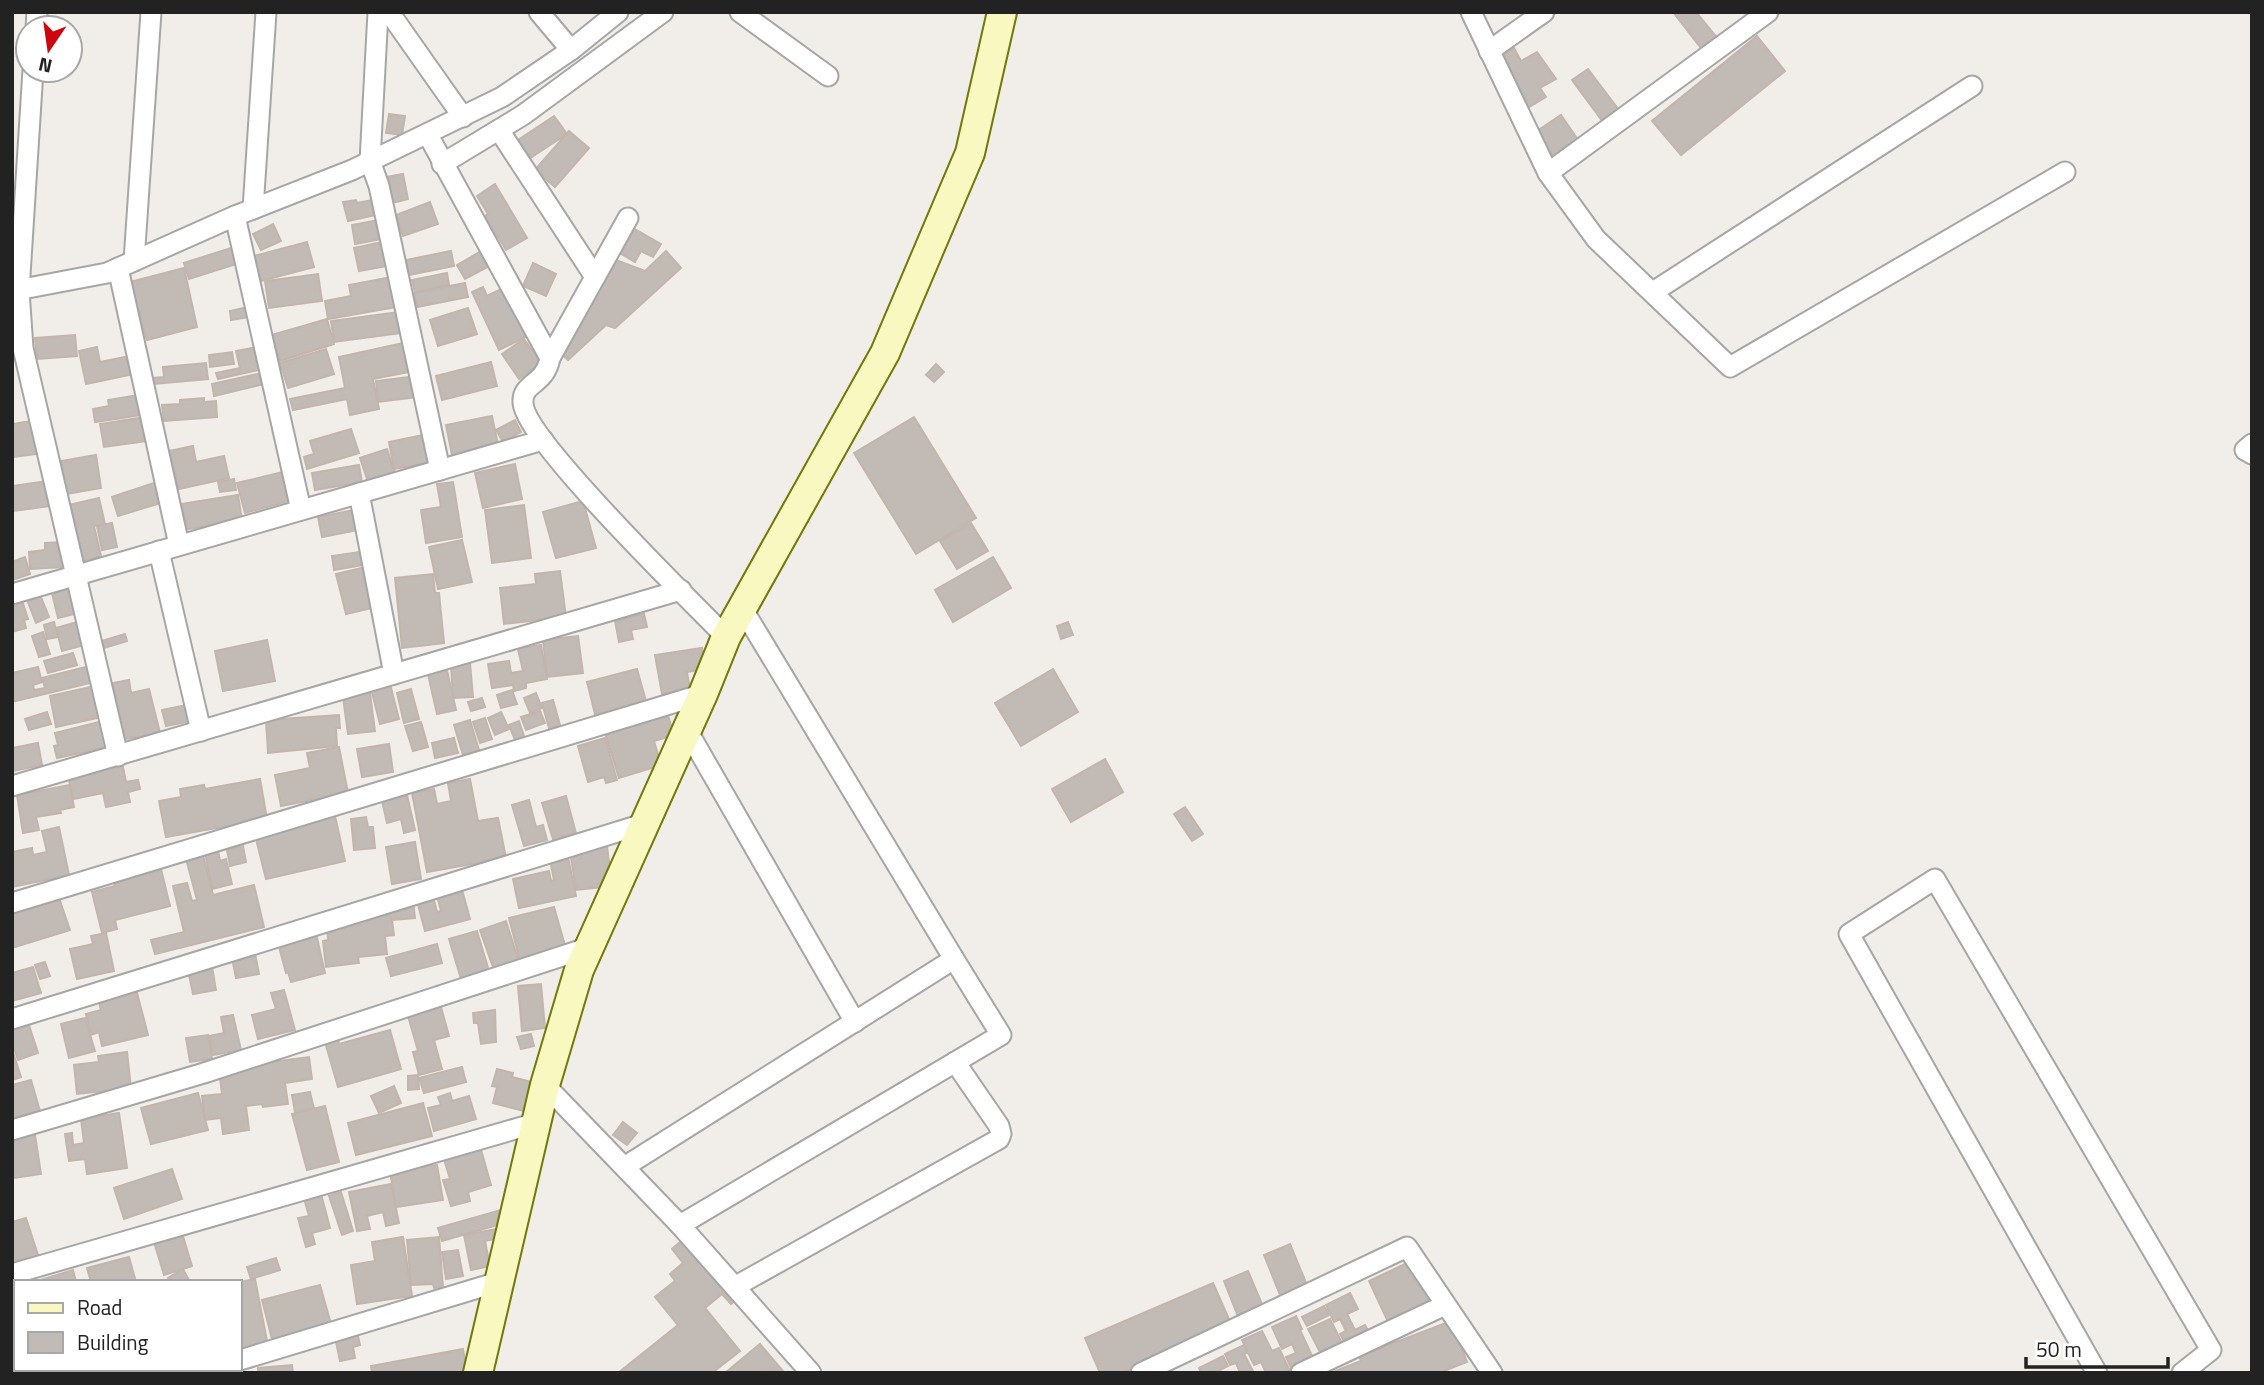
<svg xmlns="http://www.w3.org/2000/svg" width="2264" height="1385" font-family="'Titillium Web',sans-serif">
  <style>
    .building { fill: #c2bab5; stroke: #c3b5ab; stroke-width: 2 }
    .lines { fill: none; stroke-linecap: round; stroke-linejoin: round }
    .street-casing { stroke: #a6a6a6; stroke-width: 23 }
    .secondary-casing { stroke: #717908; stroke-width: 32 }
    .street { stroke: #fff; stroke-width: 19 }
    .secondary { stroke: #f8f8c0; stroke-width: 28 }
  </style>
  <rect width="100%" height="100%" fill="#f1eee9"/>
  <g class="building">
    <path d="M1673,12H1696L1719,40L1704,52Z"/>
    <path d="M1757,36L1785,71L1681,155L1652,121Z"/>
    <path d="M1514,48L1521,61L1537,52L1556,79L1540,88L1546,97L1524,110L1495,59Z"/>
    <path d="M1588,69L1622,114L1606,126L1572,80Z"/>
    <path d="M389,114L405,116L402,135L386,133Z"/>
    <path d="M1561,115L1581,144L1553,163L1534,133Z"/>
    <path d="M554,116L567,134L530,158L518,140Z"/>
    <path d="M569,131L589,148L555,187L535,170Z"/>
    <path d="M403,174L408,199L392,203L386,177Z"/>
    <path d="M495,184L527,238L506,250L485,216L488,214L477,196Z"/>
    <path d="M356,200L357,203L373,200L376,215L348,221L343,202Z"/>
    <path d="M430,202L438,224L403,236L396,215Z"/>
    <path d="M379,220L382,239L355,244L352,225Z"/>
    <path d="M273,224L281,241L261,250L253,234Z"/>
    <path d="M633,228L661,244L653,257L641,251L635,262L618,252Z"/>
    <path d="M307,242L314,267L261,281L254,256Z"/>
    <path d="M382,242L387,266L359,271L354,248Z"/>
    <path d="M234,247L239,263L189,279L184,263Z"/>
    <path d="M485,249L493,264L465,279L457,265Z"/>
    <path d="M451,251L454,266L409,275L406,260Z"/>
    <path d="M666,251L681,268L615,328L606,325L568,360L562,354L575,321L590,307L601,279L613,268L616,260L645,271Z"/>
    <path d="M533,263L556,274L546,296L523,286Z"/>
    <path d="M184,268L197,327L147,340L130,282Z"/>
    <path d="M447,273L449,285L415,292L412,280Z"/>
    <path d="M318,274L322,301L269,308L265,281Z"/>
    <path d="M392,277L397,307L328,319L325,301L351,296L349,285Z"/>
    <path d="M465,283L468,297L417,307L414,293Z"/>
    <path d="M483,287L487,296L505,287L528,336L499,350L472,292Z"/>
    <path d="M248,307L250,317L231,320L230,311Z"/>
    <path d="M468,308L477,334L438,346L430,320Z"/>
    <path d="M400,312L402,333L334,342L331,321Z"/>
    <path d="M327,319L334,344L280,361L272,335Z"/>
    <path d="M75,335L77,356L37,359L35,338Z"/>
    <path d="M524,339L541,363L519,379L502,354Z"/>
    <path d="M408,342L414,371L373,379L379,409L350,415L347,399L293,410L290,399L345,388L339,357Z"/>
    <path d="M97,347L100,362L130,356L134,374L86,384L79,351Z"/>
    <path d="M258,347L263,369L218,379L216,373L240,368L236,351Z"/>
    <path d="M326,349L334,374L288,388L280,363Z"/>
    <path d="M232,352L234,364L210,367L209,355Z"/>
    <path d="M491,362L497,386L442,400L436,376Z"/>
    <path d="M206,363L208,379L154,384L153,378L164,377L163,367Z"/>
    <path d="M936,364L944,372L934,382L926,375Z"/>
    <path d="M262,373L264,384L214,396L212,384Z"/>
    <path d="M416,376L419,397L378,402L376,381Z"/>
    <path d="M139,395L142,415L95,422L93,409L109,406L108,400Z"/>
    <path d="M204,398V402L216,401L217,417L164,421L162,405L180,404V400Z"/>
    <path d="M492,416L498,445L452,455L446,425Z"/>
    <path d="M145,417L148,441L104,447L100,424Z"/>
    <path d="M914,417L976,518L916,554L854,453Z"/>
    <path d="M515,420L521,432L503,442L496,430Z"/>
    <path d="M32,421L37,454L12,457V424Z"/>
    <path d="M351,429L359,453L307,469L304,457L314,454L310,441Z"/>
    <path d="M428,434L433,462L394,469L389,442Z"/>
    <path d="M193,446L196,462L224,456L229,478L179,489L169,451Z"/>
    <path d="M387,449L396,476L369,485L360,458Z"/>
    <path d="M96,455L101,488L66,494L61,461Z"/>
    <path d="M515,464L522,499L483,508L475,473Z"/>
    <path d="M359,465L362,482L315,490L312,473Z"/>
    <path d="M287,471L295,499L245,513L237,483Z"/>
    <path d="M234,479L236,490L220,492L218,482Z"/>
    <path d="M48,481L51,506L12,511V486Z"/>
    <path d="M157,482L164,502L118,516L112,497Z"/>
    <path d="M453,482L462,537L426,543L421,510L441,507L437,484Z"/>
    <path d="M238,495L242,520L188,529L181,504Z"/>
    <path d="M99,498L105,524L94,526L101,556L82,561L69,505Z"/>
    <path d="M583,501L596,548L556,558L543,512Z"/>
    <path d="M524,505L531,558L492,563L485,510Z"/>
    <path d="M359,509L363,529L322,537L318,517Z"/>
    <path d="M112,523L117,547L102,550L97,526Z"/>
    <path d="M971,523L988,551L957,569L940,541Z"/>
    <path d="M462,540L472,582L438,589L429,547Z"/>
    <path d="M63,542L64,567L30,569L29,552L45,550V543Z"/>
    <path d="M367,551L369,564L334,570L332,556Z"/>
    <path d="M25,557L30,574L12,580V562Z"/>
    <path d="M993,557L1011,588L953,622L935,590Z"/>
    <path d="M366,567L376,607L346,614L336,574Z"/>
    <path d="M560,571L566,617L504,624L500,588L536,584L535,574Z"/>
    <path d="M433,574L435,593H439L444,643L402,648L395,578Z"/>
    <path d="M71,584L78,613L58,618L51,589Z"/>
    <path d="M39,592L49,617L36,623L26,597Z"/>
    <path d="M21,597L28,619L24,620L26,628L12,632V600Z"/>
    <path d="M644,614L647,627L631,630L633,639L619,642L615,621Z"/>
    <path d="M81,621L88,644L62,651L56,628Z"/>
    <path d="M54,622L58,637L47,639L44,625Z"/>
    <path d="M1068,622L1073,635L1061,639L1057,626Z"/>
    <path d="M43,632L50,654L39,657L32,636Z"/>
    <path d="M125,634L127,641L104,648L102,641Z"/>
    <path d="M578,636L583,673L547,677L543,640Z"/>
    <path d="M267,640L275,681L223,691L215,651Z"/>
    <path d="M541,645L547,679L526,683V688L514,691L513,685L492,688L488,664L509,661L511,673L523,671L518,649Z"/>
    <path d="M702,648L705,669L687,672L690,689L662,694L655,655Z"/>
    <path d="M73,653L77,665L48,673L44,661Z"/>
    <path d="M470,663L473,697L453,698L451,665Z"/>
    <path d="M90,666L94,682L12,702V673L38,667L42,682L33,685L34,690L45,688L42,678Z"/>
    <path d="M446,666L456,710L437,714L427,670Z"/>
    <path d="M637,669L646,701L595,714L587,682Z"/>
    <path d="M1053,669L1078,712L1021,746L995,703Z"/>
    <path d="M129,680L131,693L149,689L160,733L125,739L113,683Z"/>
    <path d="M390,684L399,719L380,724L371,689Z"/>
    <path d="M95,686L102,717L56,727L50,696Z"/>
    <path d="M369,686L375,731L348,734L342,690Z"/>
    <path d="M411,689L419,719L404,723L397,693Z"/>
    <path d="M512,690L517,704L501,708L497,695Z"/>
    <path d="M536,693L542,708L530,713L524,698Z"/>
    <path d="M482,698L485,707L471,711L468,702Z"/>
    <path d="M553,700L560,725L549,728L542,703Z"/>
    <path d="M187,705L191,721L166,726L162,710Z"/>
    <path d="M540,711L545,723L526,730L521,717Z"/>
    <path d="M47,712L51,724L29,730L25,719Z"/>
    <path d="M501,712L509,729L495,735L488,718Z"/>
    <path d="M667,712L674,735L654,741L661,765L619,778L604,730Z"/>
    <path d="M339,715L340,728H336L337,746L268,753L266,720Z"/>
    <path d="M485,718L492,739L480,743L473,722Z"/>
    <path d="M470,720L479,750L463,755L454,725Z"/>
    <path d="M103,721L109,747L57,758L54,746L58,745L55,733Z"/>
    <path d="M519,721L524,736L515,740L509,725Z"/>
    <path d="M421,722L428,747L413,751L405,726Z"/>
    <path d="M454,738L458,753L435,758L432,743Z"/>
    <path d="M605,738L617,780L606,783L604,777L588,782L578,746Z"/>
    <path d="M38,743L42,765L13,771L12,748Z"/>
    <path d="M389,744L393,772L362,777L357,749Z"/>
    <path d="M339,747L348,793L281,806L275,775L310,768L307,753Z"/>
    <path d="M1105,759L1123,792L1071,822L1052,789Z"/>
    <path d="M122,762L126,782L138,780L140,789L128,792L130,802L106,807L103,793L73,799L68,775Z"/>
    <path d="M260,779L267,819L166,837L159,801L181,797L180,789L204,785L205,789Z"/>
    <path d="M470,779L478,821L498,818L506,858L427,872L412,793L434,789L437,804L451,801L448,783Z"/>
    <path d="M70,785L74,807L60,810L61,813L36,817L39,830L23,833L17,795Z"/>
    <path d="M407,795L415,830L404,833L401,819L387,823L382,801Z"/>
    <path d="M566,796L576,833L553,839L542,803Z"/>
    <path d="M529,800L536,827L543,825L547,840L524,846L512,805Z"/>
    <path d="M1185,807L1203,834L1192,841L1174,814Z"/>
    <path d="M335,816L345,861L266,879L255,835Z"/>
    <path d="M366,817L368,827H373L375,848L354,850L351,819Z"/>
    <path d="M59,827L69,875L12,887V852L32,848L33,855L47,852L42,831Z"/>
    <path d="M415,842L421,879L392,884L386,847Z"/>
    <path d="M217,845L220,861L226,859L232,884L212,889L204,848Z"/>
    <path d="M243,846L246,862L230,866L227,850Z"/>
    <path d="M607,846L612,886L576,890L570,851Z"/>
    <path d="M202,851L213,895L254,885L264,927L155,954L151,940L184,932L173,886L187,883L192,901L197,900L185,855Z"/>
    <path d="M568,857L576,896L519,908L513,879L549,871L551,881L554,880L550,860Z"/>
    <path d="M160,865L170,906L115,920L117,929L102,933L92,892L115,886L113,877Z"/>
    <path d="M461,886L470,919L425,931L417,901L433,896L437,912L441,911L436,892Z"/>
    <path d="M59,898L70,930L12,948V912Z"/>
    <path d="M413,900L415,918L392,920L394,935L385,936L387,954L358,957L359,963L326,967L323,941L328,940L327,925L340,918L388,913L387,902Z"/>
    <path d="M554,907L566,949L520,961L509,918Z"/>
    <path d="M506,921L519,962L494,970L480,930Z"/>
    <path d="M477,931L489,971L461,979L449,939Z"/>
    <path d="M106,933L114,971L77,979L70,949L93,944L91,936Z"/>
    <path d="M316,933L325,973L291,982L288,972L286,973L278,943Z"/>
    <path d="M437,944L442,963L391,976L386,958Z"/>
    <path d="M254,948L259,974L236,978L231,953Z"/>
    <path d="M211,961L216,990L193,994L187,965Z"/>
    <path d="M45,962L50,976L40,979L35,965Z"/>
    <path d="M33,967L41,993L12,1001V973Z"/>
    <path d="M541,984L545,1028L522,1031L518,986Z"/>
    <path d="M136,989L148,1035L102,1046L99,1032L91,1035L86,1014L101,1010L98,998Z"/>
    <path d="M284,990L295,1030L258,1039L252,1015L276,1009L271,993Z"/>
    <path d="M441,1007L449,1036L434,1040L442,1069L419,1075L413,1052L418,1051L408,1016Z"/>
    <path d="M495,1010L496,1042L481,1044L478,1023H474L473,1013Z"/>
    <path d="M233,1015L241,1050L213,1055L209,1036L224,1033L221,1017Z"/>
    <path d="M26,1016L38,1053L18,1060L12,1043V1020Z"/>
    <path d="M85,1018L95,1051L69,1058L61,1024Z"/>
    <path d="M390,1030L401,1069L338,1087L325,1042L338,1038L339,1044Z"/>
    <path d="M531,1034L534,1046L521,1049L517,1037Z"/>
    <path d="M208,1035L212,1059L190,1062L186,1038Z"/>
    <path d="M12,1049L21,1077L12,1080Z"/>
    <path d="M127,1052L131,1088L77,1094L74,1065L99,1062L98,1056Z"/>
    <path d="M309,1057L312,1079L285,1083L288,1104L263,1107L262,1104L246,1106L249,1130L223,1134L221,1118L205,1120L202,1096L222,1094L219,1069Z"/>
    <path d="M462,1067L466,1082L424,1093L419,1078Z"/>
    <path d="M497,1069L513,1073L512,1077L539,1084L532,1113L493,1103L497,1087L492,1086Z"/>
    <path d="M418,1075L419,1089L408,1090V1076Z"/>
    <path d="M31,1080L40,1111L12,1119V1085Z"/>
    <path d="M394,1086L401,1103L379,1113L371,1096Z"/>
    <path d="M310,1092L314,1109L295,1112L292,1095Z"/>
    <path d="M198,1093L208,1130L151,1144L141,1108Z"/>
    <path d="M450,1093L452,1101L469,1096L476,1119L434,1131L428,1108L441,1105L438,1097Z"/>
    <path d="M423,1103L432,1136L356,1155L348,1123Z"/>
    <path d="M325,1106L339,1162L307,1170L292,1114Z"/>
    <path d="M119,1113L127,1168L87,1174L85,1159L69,1161L65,1134L72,1133L73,1145L84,1143L81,1119Z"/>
    <path d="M623,1122L637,1133L627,1145L613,1135Z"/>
    <path d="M35,1135L41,1174L13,1178L12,1139Z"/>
    <path d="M480,1146L491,1185L468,1192L470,1201L451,1206L443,1180L450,1179L443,1156Z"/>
    <path d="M437,1165L443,1200L396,1207L390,1171Z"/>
    <path d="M172,1169L182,1199L124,1219L114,1188Z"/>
    <path d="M391,1184L399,1223L386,1226L383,1212L367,1216L370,1229L357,1231L349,1192Z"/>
    <path d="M320,1190L330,1228L312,1233L315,1244L306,1247L298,1218L309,1216L303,1195Z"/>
    <path d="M341,1192L353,1231L342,1235L329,1196Z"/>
    <path d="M501,1210L504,1223L442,1241L438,1228Z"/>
    <path d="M26,1218L38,1255L12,1264V1222Z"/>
    <path d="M497,1229L499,1238L485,1241L490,1266L471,1270L464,1235Z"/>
    <path d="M182,1233L192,1266L164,1275L154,1242Z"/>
    <path d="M403,1237L412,1296L357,1304L351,1265L375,1261L372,1242Z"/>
    <path d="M439,1237L443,1287L434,1288L433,1284L411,1285L407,1240Z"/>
    <path d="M686,1237L738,1298L731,1304L722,1294L705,1308L740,1351L712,1373H618L678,1325L655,1297L675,1281L670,1274L683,1263L672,1249Z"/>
    <path d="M1290,1244L1309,1290L1282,1300L1264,1255Z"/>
    <path d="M458,1250L463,1276L446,1279L442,1252Z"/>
    <path d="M129,1257L136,1282H91L87,1268Z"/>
    <path d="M276,1258L280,1270L251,1279L247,1267Z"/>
    <path d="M1411,1261L1432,1304L1389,1324L1369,1281Z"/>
    <path d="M183,1269L190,1282H170L168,1278Z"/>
    <path d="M73,1270L76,1282H34Z"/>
    <path d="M1248,1271L1264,1309L1239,1319L1224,1281Z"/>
    <path d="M255,1279L268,1346L240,1351V1282Z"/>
    <path d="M1213,1283L1232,1326L1123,1373H1100L1085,1338Z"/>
    <path d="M320,1285L331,1324L272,1339L262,1300Z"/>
    <path d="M16,1287V1333L12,1334V1288Z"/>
    <path d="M1350,1293L1358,1309L1347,1314L1355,1330L1365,1325L1370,1334L1346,1345L1340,1334L1346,1331L1340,1319L1334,1322L1326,1305Z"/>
    <path d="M1324,1306L1329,1315L1307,1326L1302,1317Z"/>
    <path d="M1296,1316L1302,1329L1300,1330L1313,1358L1291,1368L1286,1357L1296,1353L1292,1344L1282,1349L1272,1327Z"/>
    <path d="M1330,1319L1343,1345L1322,1356L1308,1329Z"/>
    <path d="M1451,1321L1467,1362L1439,1373H1330L1361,1361L1359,1356Z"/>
    <path d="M1262,1331L1272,1351L1279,1348L1290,1371L1266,1373L1261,1362L1254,1365L1242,1340Z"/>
    <path d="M357,1332L360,1345L353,1347L355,1358L340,1361L335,1337Z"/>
    <path d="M760,1344L783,1371L725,1373Z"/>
    <path d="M1244,1345L1247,1353L1244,1354L1254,1373H1240L1236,1363L1230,1365L1225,1354Z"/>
    <path d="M463,1349L467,1373H372L371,1366Z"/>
    <path d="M1223,1356L1228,1366L1218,1371V1373H1201L1199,1368Z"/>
    <path d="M292,1365L293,1373H258V1368Z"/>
    <rect x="57" y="1369" width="52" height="4"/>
    <path d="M112,1369H152L153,1373H113Z"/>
  </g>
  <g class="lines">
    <defs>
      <g id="street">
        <path d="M378,12L370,161L379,186L440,470"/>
        <path d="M389,12L463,117"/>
        <path d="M539,12L571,50"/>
        <path d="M740,12L828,76"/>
        <path d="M1471,12L1548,173L1768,12"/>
        <path d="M36,28L37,12"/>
        <path d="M1489,51L1544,12"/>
        <path d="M33,70L19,291L23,348L118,756"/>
        <path d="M499,130L595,277"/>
        <path d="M428,135L550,358"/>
        <path d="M442,164L523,115L663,12"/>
        <path d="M1548,173L1596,239L1730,367L2065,172"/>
        <path d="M253,209L266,12"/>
        <path d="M235,216L301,510"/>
        <path d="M628,218L550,358C549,363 547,369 544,373C537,384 522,387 523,402C523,438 692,602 726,637"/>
        <path d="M134,261L151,12"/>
        <path d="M118,268L179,545"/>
        <path d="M12,291L107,273L235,216L352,170L502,97L571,50L618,12"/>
        <path d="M1653,292L1972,86"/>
        <path d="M2252,444L2245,450L2252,454"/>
        <path d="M359,493L394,674"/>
        <path d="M159,551L201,731"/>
        <path d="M12,594L543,440"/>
        <path d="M687,730L855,1022"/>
        <path d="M12,786L681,590"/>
        <path d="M12,903L703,694"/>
        <path d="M12,1019L643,824"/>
        <path d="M545,1085L680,1225L811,1373"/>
        <path d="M12,1130L204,1073L590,947"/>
        <path d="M632,1162L954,959L742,608"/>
        <path d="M680,1225L1001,1035L954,959"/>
        <path d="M12,1274L536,1123"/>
        <path d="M736,1286L999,1139L1001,1134L999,1126L955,1062"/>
        <path d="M240,1360L498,1282"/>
        <path d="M196,1373L208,1369"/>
        <path d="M1141,1373L1407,1247L1492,1373"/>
        <path d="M1301,1373L1445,1305"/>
        <path d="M2097,1373L1849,934L1935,879L2211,1350L2182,1373"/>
      </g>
      <path id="secondary" d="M478,1373L545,1085L579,970L703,694L726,637L885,353L970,153L1002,12"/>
    </defs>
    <use href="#street" class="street-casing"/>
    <use href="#secondary" class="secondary-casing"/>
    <use href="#street" class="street"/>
    <use href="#secondary" class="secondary"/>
  </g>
  <rect width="2264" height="1385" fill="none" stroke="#222222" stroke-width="28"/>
  <rect x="14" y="1280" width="228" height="91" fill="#ffffff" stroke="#a7a7a7" stroke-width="2"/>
  <rect x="28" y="1303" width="35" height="10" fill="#f8f8c0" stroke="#a7a7a7" stroke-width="2"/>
  <text x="77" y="1315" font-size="21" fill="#222222">Road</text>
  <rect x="28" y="1332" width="35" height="21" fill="#c2bab5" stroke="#a7a7a7" stroke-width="2"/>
  <text x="77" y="1350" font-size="21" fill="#222222">Building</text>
  <g transform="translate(49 49) rotate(193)"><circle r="33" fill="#ffffff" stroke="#a7a7a7" stroke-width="2"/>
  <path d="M0-5L12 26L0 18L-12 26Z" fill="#ce050d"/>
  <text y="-10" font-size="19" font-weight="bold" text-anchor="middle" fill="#222222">N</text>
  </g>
  <path d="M2026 1357v10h142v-10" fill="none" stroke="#222222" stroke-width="3.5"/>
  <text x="2036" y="1357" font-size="21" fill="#222222" stroke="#ffffff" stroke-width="5" paint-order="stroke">50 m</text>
</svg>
